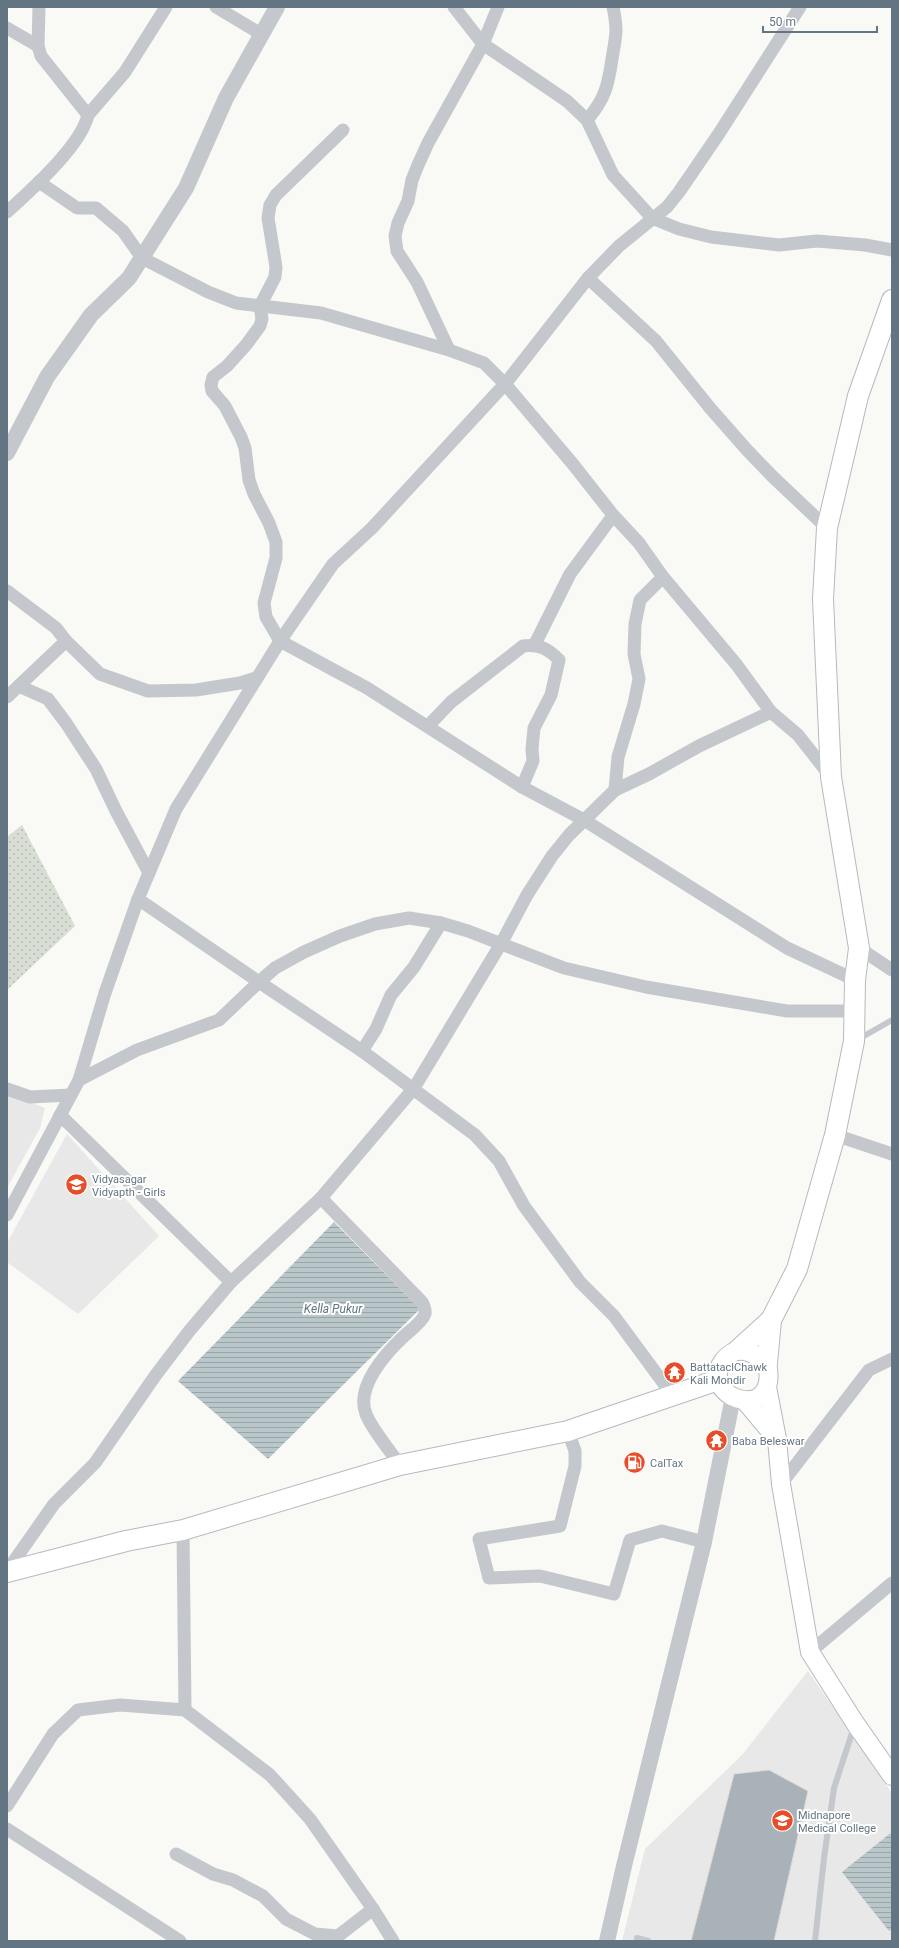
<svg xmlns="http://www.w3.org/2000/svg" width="899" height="1948" font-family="Roboto,sans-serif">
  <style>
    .built { fill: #e7e8e7 }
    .grass { fill: url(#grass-dots) }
    .water { fill: url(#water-rules) }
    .building { fill: #a9b2b8; stroke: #dbdad8 }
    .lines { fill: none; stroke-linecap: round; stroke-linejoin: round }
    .secondary-casing { stroke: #b4babf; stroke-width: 20 }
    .primary-casing { stroke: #b5babe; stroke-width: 22 }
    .service { stroke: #c4c8cc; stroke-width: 6 }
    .minor { stroke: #c4c8cc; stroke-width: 13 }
    .tertiary { stroke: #c4c8cc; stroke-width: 16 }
    .secondary { stroke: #fff; stroke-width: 18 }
    .primary { stroke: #fff; stroke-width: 20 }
    .labels { text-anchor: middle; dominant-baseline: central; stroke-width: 4; stroke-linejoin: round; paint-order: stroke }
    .poi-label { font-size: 11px; fill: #637582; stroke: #fff; text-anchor: start }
    .water-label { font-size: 12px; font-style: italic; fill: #5e757c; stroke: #fff }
  </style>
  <defs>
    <pattern id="grass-dots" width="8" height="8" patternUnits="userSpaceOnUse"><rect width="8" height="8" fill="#d9ded5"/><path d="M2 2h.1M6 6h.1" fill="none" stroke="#b4b9b2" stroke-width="1.8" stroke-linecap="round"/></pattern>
    <pattern id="water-rules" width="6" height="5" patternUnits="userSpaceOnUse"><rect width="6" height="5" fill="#b9c6ca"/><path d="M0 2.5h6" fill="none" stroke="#9aa5a9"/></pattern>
  </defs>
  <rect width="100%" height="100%" fill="#f9f9f6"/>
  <g class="built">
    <path d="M7,1093L45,1108L40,1128L7,1188Z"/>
    <path d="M67,1134L159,1236L78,1314L7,1262V1243Z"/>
    <path d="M808,1671L892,1793V1941H622L645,1849L742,1755Z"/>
  </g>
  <path class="grass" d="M22,825L75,926L7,990V837Z"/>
  <g class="water">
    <path d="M334,1222L420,1309L268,1459L178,1381Z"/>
    <path d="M892,1832V1929L889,1931L842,1872Z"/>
  </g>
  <path class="building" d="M769,1770L808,1791L774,1941H691L734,1774Z"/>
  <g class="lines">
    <defs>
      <g id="secondary">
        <path d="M738,1350C750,1351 758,1355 767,1363C780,1423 704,1400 720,1366C724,1358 730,1353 738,1350Z"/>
        <path d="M767,1387L777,1439L781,1484L810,1652L855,1723L892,1776"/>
        <path d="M745,1401L776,1438"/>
      </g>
      <g id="primary">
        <path d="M738,1350L771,1320L797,1269L835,1135L854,1041L855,980L859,948L831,777L823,599L827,528L858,396L892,300"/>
        <path d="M767,1363L771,1320"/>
        <path d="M7,1572L126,1541L183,1530L400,1465L568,1431L718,1380"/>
      </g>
    </defs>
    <use href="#secondary" class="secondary-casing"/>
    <use href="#primary" class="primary-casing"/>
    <g class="service">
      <path d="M857,1040L892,1020"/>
      <path d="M637,1941V1938L648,1941"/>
      <path d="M815,1941L824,1858L834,1788L854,1727"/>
    </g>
    <g class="minor">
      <path d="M216,7L261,34"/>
      <path d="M454,7L483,44L567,101L587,120L613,175L652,218L679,229L711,237L779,245L817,241L865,245L892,250"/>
      <path d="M7,28L38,46"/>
      <path d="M88,115L125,72L166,7"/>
      <path d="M587,120C605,99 608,86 612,59C616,35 618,31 613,7"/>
      <path d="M343,130L276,195L270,205L268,218L276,267L275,277L260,306L262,319L260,326L246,345L227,366L213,377L211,385L212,391L225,406L241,437L245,448L249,480L254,494L269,523L276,542V558L264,603L266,617L280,641L367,688L522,787L584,820L787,948L855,980"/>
      <path d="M39,182L77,208H96L123,231L142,258L208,292L236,303L321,313L449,350L484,363L505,384L572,463L613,515L639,543L663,577L736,664L771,712L798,735L831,777"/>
      <path d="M7,212C31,190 81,146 88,115L41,56L38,46L39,7"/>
      <path d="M588,278L656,341L710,408L747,450L773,477L827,528"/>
      <path d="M449,350L417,282L397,251L395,236L398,223L408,201L412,180L418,165L428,143L483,44L498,7"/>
      <path d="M7,591L56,628L66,641L100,674L148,691L196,690L240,683L256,678"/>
      <path d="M535,644L570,574L609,521"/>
      <path d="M19,686L48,699L66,723L96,769L116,811L149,873"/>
      <path d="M7,697L66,641"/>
      <path d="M428,726L451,702L523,646C538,644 548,648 559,660L551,695L534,728L532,749L533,761L522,787"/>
      <path d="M615,790L618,757L634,704L639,679L634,654L635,624L640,600L663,577"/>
      <path d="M138,899L259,982L275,968L304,952L340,936L375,924L409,918L441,923L468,931L564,968L646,987L787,1011H854"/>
      <path d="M859,948L892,970"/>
      <path d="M362,1051L376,1029L391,995L414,967L441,923"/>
      <path d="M79,1080L137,1050L219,1020L259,982L362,1051L475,1135L499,1161L524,1206L580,1282L614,1316L673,1396"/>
      <path d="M7,1089L30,1097L71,1095"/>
      <path d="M60,1115L231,1282"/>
      <path d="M835,1135L892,1154"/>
      <path d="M321,1198L422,1302C424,1306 426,1310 425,1314C422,1322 411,1330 404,1336C386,1353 355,1387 366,1414C371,1428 391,1452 400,1465"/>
      <path d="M7,1215L79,1080L105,993L138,899L176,809L280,641L333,564L372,528L505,384L588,278L619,246L667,207L679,192L718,135L800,7"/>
      <path d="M568,1431L575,1451V1466L560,1526L479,1539L489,1578L540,1576L614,1594L630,1540L662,1531L704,1542"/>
      <path d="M781,1484L869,1370L892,1359"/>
      <path d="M183,1530L185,1710L270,1775L310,1819L373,1909L393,1941"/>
      <path d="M7,1571L54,1504L95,1463L155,1376L190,1330L231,1282L321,1198L414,1088L502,942L527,895L552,856L569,835L615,790L649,774L699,746L771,712"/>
      <path d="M810,1652L892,1583"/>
      <path d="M7,1806L53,1734L78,1710L120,1705L185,1710"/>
      <path d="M7,1829L180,1941"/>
      <path d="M176,1854L213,1874L233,1880L263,1896L286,1919L315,1934L338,1936L373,1909"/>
    </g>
    <g class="tertiary">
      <path d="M7,453L47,377L91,315L129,278L186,188L226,98L277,7"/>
      <path d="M607,1941L624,1866L704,1542L733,1397"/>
    </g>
    <use href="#secondary" class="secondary"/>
    <use href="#primary" class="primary"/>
  </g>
  <defs>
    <symbol id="school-disc" viewBox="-11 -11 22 22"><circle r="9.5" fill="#e74d28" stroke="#fff"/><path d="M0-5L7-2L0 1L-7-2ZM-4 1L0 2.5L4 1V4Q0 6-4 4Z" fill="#fff"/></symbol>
    <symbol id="temple-disc" viewBox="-11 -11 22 22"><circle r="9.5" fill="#e74d28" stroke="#fff"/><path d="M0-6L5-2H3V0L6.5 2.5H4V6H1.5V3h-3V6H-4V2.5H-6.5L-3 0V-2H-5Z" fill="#fff"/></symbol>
    <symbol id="fuel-disc" viewBox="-11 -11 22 22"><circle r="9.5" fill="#e74d28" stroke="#fff"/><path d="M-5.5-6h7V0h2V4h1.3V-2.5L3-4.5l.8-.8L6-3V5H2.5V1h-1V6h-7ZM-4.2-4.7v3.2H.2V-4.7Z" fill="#fff"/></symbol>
    <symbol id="university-disc" viewBox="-11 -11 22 22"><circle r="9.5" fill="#e74d28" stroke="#fff"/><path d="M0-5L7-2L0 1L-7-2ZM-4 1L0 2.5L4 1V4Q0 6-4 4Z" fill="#fff"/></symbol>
  </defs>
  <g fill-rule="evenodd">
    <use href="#school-disc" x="64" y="1172" width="25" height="25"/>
    <use href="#temple-disc" x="662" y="1360" width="25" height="25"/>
    <use href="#temple-disc" x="704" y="1428" width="25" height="25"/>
    <use href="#fuel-disc" x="622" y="1450" width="25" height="25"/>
    <use href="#university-disc" x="770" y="1808" width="25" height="25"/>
  </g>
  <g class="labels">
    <g class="poi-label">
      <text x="92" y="1179">Vidyasagar<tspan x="92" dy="13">Vidyapth - Girls</tspan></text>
      <text x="690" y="1367">BattataclChawk<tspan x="690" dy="13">Kali Mondir</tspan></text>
      <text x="732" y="1441">Baba Beleswar</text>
      <text x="650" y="1463">CalTax</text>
      <text x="798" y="1815">Midnapore<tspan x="798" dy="13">Medical College</tspan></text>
    </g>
    <g class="water-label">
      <text x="333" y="1309">Kella Pukur</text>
    </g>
  </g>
  <rect width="899" height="1948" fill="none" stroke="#637582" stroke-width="16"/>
  <path d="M763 26v6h114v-6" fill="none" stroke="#637582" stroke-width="2"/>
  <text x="769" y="26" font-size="12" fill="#637582" stroke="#ffffff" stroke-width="3" paint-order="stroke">50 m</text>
</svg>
